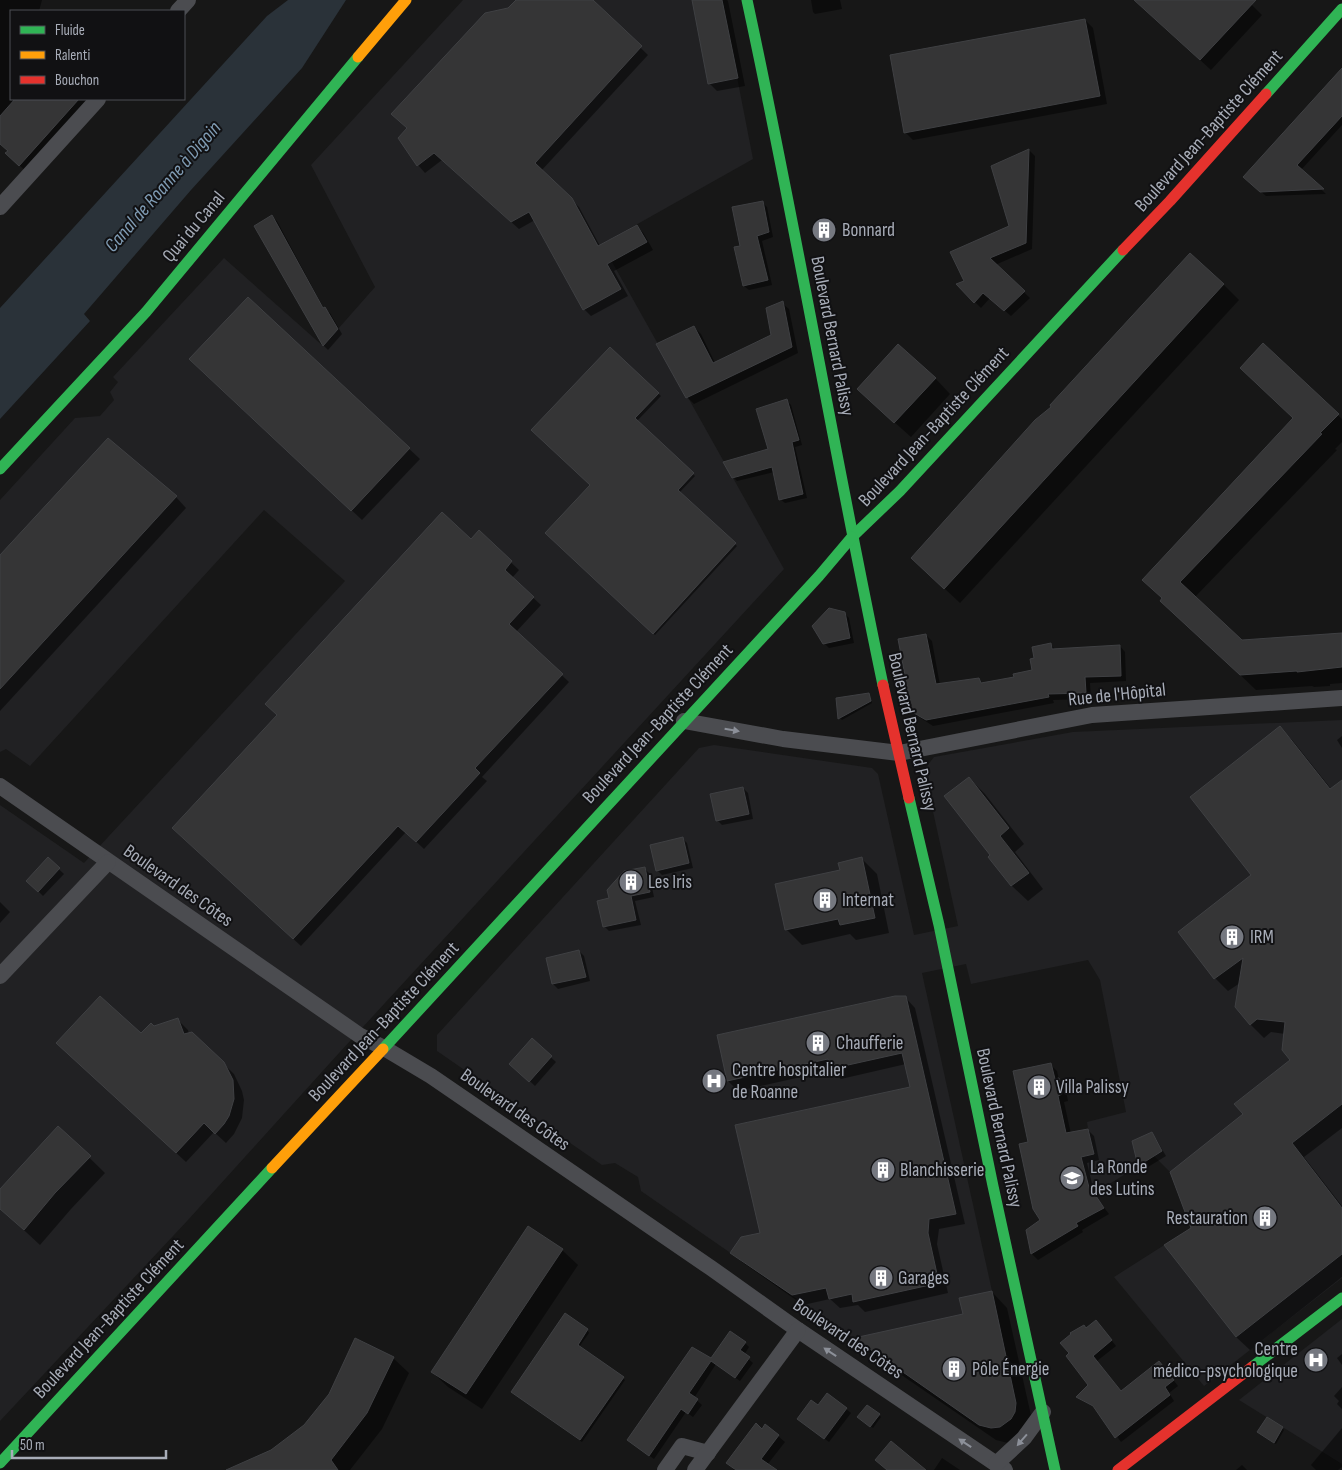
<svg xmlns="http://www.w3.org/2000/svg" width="1342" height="1470" font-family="'Sofia Sans Condensed',sans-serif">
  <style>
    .built { fill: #212123 }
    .water { fill: #2a3239 }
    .shadow { fill: #0007 }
    .building { fill: #353536; stroke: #3f4043 }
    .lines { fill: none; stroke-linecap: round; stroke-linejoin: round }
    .street { stroke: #4b4c50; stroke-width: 16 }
    .fast { stroke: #30b455; stroke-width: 11 }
    .slow { stroke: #ff9f0a; stroke-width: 11 }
    .jam { stroke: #e5322d; stroke-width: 11 }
    .oneway { fill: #8c9099 }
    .labels { text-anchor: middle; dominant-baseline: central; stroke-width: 4; stroke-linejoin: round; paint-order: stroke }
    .street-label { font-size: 19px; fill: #a8adb8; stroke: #111113 }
    .poi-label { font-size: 19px; fill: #a8adb8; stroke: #111113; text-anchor: start }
    .water-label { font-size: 20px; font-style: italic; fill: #7f9bb3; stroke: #111113 }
  </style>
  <rect width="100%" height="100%" fill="#171717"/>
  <g class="built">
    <path d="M463,0H722L753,159L602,244L784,569L339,1053L188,1220L0,1421V805L84,863L345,581L264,510L30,766L6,749L0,752V500L75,418L100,416L114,400L110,392L118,382L113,377L224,258L323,346L375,287L311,165Z"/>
    <path d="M1342,720V1278L1204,1386L1114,1277L1191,1228L1170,1172L1154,1156L1044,1225L1033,1209L1023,1162L1027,1160L1044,1138L1088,1129L1087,1122L1126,1112L1100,980L1088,960L971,984L966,964L922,973L1016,1400L1015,1412L1011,1419L1004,1424L996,1427H988L979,1425L641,1191L638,1177L615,1163L602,1165L437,1051V1035L699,748L714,745L872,768L878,774L914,935L958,926L924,770L934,757L1073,732Z"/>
    <path d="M1342,1319V1464L1239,1400Z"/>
  </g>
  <path class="water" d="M288,0H346L302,68L191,190L84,314L90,321L0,419V308L267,16Z"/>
  <g class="shadow">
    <path d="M0,0H42L39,11H11V99H84L92,106L30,175L17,163L9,151L0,144Z"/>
    <path d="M517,0H591L648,55L541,171L579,207L600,246L637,226L644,234L653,250L614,271L628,296L591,316L584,309L535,220L519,229L442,160L425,173L418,165L508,9Z"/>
    <path d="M693,0H727L728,1L745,86L717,91L709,83Z"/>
    <path d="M811,0H840L842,9L815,14L813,12Z"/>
    <path d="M1135,0H1253L1250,3L1262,15L1211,70Z"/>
    <path d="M1085,20L1093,28L1107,104L913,140L905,132Z"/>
    <path d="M1342,82V125L1301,170L1326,194L1266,196L1250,182Z"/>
    <path d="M1029,150L1035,156L1032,249L995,265L1030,298L1011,316L990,298L981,308L958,285L965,281L1011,226L992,167Z"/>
    <path d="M762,202L767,207L773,237L762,241L772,285L749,290L744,286L742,246Z"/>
    <path d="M272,217L277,221L324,309L330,313L342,334L328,350L324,346L256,226Z"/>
    <path d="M1223,284L1239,300L960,603L928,573Z"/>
    <path d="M248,298L420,459L362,520L201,369Z"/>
    <path d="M782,303L789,309L798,353L694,404L687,397L694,327L701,334L715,363L772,335Z"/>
    <path d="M1263,344L1342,419V442L1335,449L1337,450L1195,597L1242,642L1342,634V683L1330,684V686L1314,687L1312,686L1256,690L1162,600L1294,418Z"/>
    <path d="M610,349L661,396L637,421L695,476L679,493L737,546L655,635L546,533L592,485Z"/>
    <path d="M935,378L950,394L911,437L874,404Z"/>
    <path d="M787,401L791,405L802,445L795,447L807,498L785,503L780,499L774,472L737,481L733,477L770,450Z"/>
    <path d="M176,497L186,508L0,711V559Z"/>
    <path d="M479,532L519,570L512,578L541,605L516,632L569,682L482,777L487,781L424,849L406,832L301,946L181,836Z"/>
    <path d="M844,613L849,618L854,643L829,648L824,643Z"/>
    <path d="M926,635L932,641L940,685L979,679L983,684L1015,678L1033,671L1036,659L1051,645L1056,650L1120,646L1125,652L1126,681L1090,683L1091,699L1053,700L1054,703L933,726L919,717L913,711Z"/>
    <path d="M869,695L872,703L842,720L840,718L837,699Z"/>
    <path d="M1280,728L1293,741L1332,790L1342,782V1128L1304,1157L1342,1206V1277L1250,1350L1236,1337L1193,1229L1244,1115L1291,1061L1285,1034L1271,1032L1264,1038L1250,1024L1240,983L1228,991L1215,978L1253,875Z"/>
    <path d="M1342,736V748L1337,740Z"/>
    <path d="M969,778L985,794L1024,844L1015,852L1043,889L1028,901L1012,886L990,857L992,855Z"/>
    <path d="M743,788L748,793L753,819L722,825L717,820Z"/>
    <path d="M682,838L687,843L693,868L662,875L657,870Z"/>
    <path d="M861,858L877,874L889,933L856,940L850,934L802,945L786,929L841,871Z"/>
    <path d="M48,859L64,874L43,896L28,881Z"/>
    <path d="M644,868L649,873L654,897L635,901L641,925L609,931L604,926L610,899Z"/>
    <path d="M0,902L10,912L0,923Z"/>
    <path d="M579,951L584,956L590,981L558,989L553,984L547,959Z"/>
    <path d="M905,997L915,1008L965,1224L939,1229L937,1244L948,1293L865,1312L858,1305L840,1308L830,1299L803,1305L742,1262L732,1252L761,1234L911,1088L906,1064L841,1079L832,1070L738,1091L728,1081Z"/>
    <path d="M178,1020L188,1030L189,1034L192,1033L234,1074L242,1091L244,1100L242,1118L234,1134L226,1143L214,1132L186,1162L68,1053L141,1035L154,1028Z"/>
    <path d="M532,1040L556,1062L535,1086L516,1068Z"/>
    <path d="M1051,1065L1057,1071L1059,1080L1065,1086L1068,1101L1064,1102L1071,1134L1088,1130L1094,1136L1099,1160L1087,1163L1095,1196L1109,1214L1082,1230L1083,1232L1038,1260L1032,1254L1027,1230L1042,1221L1029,1143Z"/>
    <path d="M58,1127L105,1173L71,1209L40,1245L0,1208V1191Z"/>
    <path d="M1151,1134L1156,1139L1166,1156L1143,1170L1139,1165Z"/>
    <path d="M562,1250L578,1265L482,1409L448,1387L432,1372Z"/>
    <path d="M992,1292L1007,1308L1032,1420L1008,1443L996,1440L871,1354L857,1339L964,1315Z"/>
    <path d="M1101,1327L1116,1346L1097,1361L1122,1392L1164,1368L1178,1386L1169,1393L1174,1401L1121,1442L1097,1409L1083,1401L1078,1397L1090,1385L1086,1329Z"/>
    <path d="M587,1330L589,1333L579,1347L625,1380L582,1442L515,1394Z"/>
    <path d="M745,1343L749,1347L744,1355L753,1363L740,1381L716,1364L694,1398L702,1405L693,1417L686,1412L654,1459L633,1444L711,1360Z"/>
    <path d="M1342,1354V1365L1337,1358Z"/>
    <path d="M393,1358L409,1373L382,1429L350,1470H229L272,1451Z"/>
    <path d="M1342,1387V1409L1337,1404L1339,1401L1334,1396Z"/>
    <path d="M846,1409L851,1413L829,1442L804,1423Z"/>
    <path d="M879,1415L881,1417L873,1428L861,1419Z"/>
    <path d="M1282,1428L1284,1430L1276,1444L1260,1434Z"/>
    <path d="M1342,1428V1467L1338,1470H1316L1311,1465Z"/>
    <path d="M762,1430L778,1436L785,1442L767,1465L771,1470H733L734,1469L728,1463Z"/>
    <path d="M942,1458L960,1470H934Z"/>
    <path d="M1242,1465L1247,1470H1236Z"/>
  </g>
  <g class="building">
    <path d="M516,0H593L642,46L535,163L572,198L598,246L637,225L647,242L607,264L621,289L583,310L529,212L511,222L434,153L417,166L398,138L407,128L391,114L485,13L508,8Z"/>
    <path d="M692,0H722L738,78L708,84Z"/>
    <path d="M1134,0H1256L1200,60Z"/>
    <path d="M1085,19L1100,96L904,133L890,55Z"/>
    <path d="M1342,68V116L1297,165L1324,189L1260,192L1243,177Z"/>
    <path d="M15,99H79L19,166L5,153L8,151L0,144V116Z"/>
    <path d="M1029,149L1026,243L990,258L1025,291L1004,311L983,293L974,303L956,284L964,281L950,252L1009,226L991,166Z"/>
    <path d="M763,201L769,232L757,236L768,280L743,286L734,247L740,246L732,207Z"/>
    <path d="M272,215L323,308L325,307L338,329L323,346L254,226Z"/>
    <path d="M1190,253L1224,284L944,589L911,558L1035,420L1051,407L1050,405Z"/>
    <path d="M248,297L410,448L351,511L189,359Z"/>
    <path d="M783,301L792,347L686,398L656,344L694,326L713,363L771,335L766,308Z"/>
    <path d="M1263,343L1339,414L1320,433L1322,434L1180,582L1242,640L1342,633V667L1297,672V671L1240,675L1160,601L1162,598L1142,580L1293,418L1240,368Z"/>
    <path d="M898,344L936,378L894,423L857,389Z"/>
    <path d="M610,347L659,393L635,418L694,473L678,490L736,543L653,634L545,533L590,485L531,430Z"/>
    <path d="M787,399L799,440L792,442L803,494L779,500L772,467L732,478L723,462L768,449L756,409Z"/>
    <path d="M108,438L177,496L0,689V555Z"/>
    <path d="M442,512L471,539L479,530L512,561L505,570L534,597L509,624L563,674L475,768L480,773L416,842L398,826L293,939L172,828L277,715L265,704Z"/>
    <path d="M829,608L845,612L850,638L823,644L812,626Z"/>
    <path d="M926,634L936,684L979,678L981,683L1014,677L1013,674L1032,670L1030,659L1034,658L1032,647L1051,643L1052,649L1120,645L1121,676L1085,677L1086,693L1048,694L1049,697L926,720L912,712L898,639Z"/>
    <path d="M869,693L871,701L838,719L836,698Z"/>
    <path d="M1280,726L1330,789L1342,780V1104L1292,1143L1342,1208V1254L1236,1337L1164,1245L1191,1228L1170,1172L1243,1114L1234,1104L1290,1060L1282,1050L1285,1022L1257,1019L1250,1025L1235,1007L1243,958L1214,979L1178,932L1251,875L1190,797Z"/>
    <path d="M969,777L1009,828L1000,836L1029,873L1011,886L988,857L990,855L944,796Z"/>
    <path d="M743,787L749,814L716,821L710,794Z"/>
    <path d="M683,837L689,863L656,871L650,845Z"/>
    <path d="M48,857L60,868L38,892L26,881Z"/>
    <path d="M862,857L875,918L840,925L838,919L785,930L775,884L840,870L838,863Z"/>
    <path d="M645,867L650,892L631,896L636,920L603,927L597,901L609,898L607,890L624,871Z"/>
    <path d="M579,950L586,977L552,984L546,958Z"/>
    <path d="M100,996L141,1033L151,1023L154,1026L178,1018L184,1034L192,1032L224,1062L233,1080L234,1099L229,1116L224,1124L215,1134L204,1123L176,1153L56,1043Z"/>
    <path d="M895,996H906L956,1214L929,1219L928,1233L939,1283L853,1302L852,1294L829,1299L826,1288L792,1295L730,1253L741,1237L760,1233L735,1125L910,1087L902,1053L830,1069L828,1059L727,1081L717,1035Z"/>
    <path d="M532,1038L552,1056L529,1082L509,1064Z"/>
    <path d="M1051,1063L1055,1079L1059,1078L1062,1094L1058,1096L1066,1133L1088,1129L1094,1154L1081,1157L1091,1195L1094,1193L1104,1208L1076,1223L1078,1226L1031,1254L1026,1230L1040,1220L1033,1209L1019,1144L1028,1142L1013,1071Z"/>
    <path d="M58,1126L91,1156L55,1193L24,1230L0,1209V1189Z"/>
    <path d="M1152,1132L1162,1151L1138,1166L1132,1141Z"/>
    <path d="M528,1226L563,1249L466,1394L431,1372Z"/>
    <path d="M992,1291L1016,1403L1015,1412L1011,1419L1000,1427L991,1428L979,1425L854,1338L963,1314L959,1298Z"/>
    <path d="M565,1313L588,1329L578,1345L624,1377L580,1440L511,1392Z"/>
    <path d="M1096,1320L1112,1340L1093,1356L1121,1391L1159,1361L1174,1380L1165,1387L1170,1395L1115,1438L1093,1406L1076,1397L1088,1385L1066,1356L1069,1353L1060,1343L1071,1334L1070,1333L1084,1325L1086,1328Z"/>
    <path d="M730,1331L746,1342L740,1350L750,1357L735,1378L711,1361L689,1393L698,1399L688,1414L681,1409L649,1456L627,1440L692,1347L711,1358Z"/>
    <path d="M355,1338L394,1357L367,1413L331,1460L338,1470H226L271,1450L304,1425L329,1394Z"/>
    <path d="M827,1393L847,1408L824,1439L797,1419L811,1400L818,1405Z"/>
    <path d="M867,1405L880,1414L870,1427L857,1417Z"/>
    <path d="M1267,1417L1283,1427L1274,1443L1257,1432Z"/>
    <path d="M756,1423L762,1429L765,1424L779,1435L761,1459L777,1470H736L726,1463Z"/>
    <path d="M891,1441L926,1470H887L875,1460Z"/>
  </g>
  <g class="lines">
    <g class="street">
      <path d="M178,11L188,0"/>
      <path d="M0,207L98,99"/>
      <path d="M684,721L783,739L899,753L1092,715L1342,698"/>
      <path d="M0,786L359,1035L384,1048L431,1076L711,1268L798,1330L1005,1470"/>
      <path d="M0,976L108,862"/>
      <path d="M996,1464L1024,1438L1043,1412"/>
      <path d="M665,1470L682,1446L708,1453"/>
      <path d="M695,1470L798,1330"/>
    </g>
    <g class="fast">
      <path d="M747,0C796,227 835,457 883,685"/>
      <path d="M1266,94L1342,9"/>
      <path d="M0,469L146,312L358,57"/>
      <path d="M852,537L900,491L1123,250"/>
      <path d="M909,798L939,925L993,1186L1055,1470"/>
      <path d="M383,1049L819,576L852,537"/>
      <path d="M1252,1367L1342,1298"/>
      <path d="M0,1463L272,1168"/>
    </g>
    <g class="slow">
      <path d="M358,57L406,0"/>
      <path d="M272,1168L383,1049"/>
    </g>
    <g class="jam">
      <path d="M1123,250L1170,201L1266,94"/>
      <path d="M883,685L909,798"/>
      <path d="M1118,1470L1252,1367"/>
    </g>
  </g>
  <defs><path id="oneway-solid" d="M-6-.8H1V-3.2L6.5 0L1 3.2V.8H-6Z" transform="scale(1.25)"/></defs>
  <g class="oneway">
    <use href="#oneway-solid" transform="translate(732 730) rotate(10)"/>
    <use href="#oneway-solid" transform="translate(830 1352) rotate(-146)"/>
    <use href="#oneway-solid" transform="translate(1022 1440) rotate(131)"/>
    <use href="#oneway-solid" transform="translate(965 1443) rotate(-146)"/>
  </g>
  <defs>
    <symbol id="building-disc" viewBox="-11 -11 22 22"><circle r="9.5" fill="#757880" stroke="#111113"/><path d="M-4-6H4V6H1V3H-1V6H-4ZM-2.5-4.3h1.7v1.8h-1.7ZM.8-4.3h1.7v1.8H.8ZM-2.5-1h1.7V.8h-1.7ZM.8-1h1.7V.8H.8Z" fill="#fff"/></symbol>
    <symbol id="hospital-disc" viewBox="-11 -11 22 22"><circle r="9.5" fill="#757880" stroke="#111113"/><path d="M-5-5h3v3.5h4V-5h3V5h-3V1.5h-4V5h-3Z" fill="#fff"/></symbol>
    <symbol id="school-disc" viewBox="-11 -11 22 22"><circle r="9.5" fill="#757880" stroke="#111113"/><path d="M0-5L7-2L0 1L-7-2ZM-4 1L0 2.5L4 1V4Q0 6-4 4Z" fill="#fff"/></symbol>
  </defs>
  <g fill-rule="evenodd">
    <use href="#building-disc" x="810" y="216" width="28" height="28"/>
    <use href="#building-disc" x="617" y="868" width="28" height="28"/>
    <use href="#building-disc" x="811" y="886" width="28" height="28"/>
    <use href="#building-disc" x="1218" y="923" width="28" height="28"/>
    <use href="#building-disc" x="804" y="1029" width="28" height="28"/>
    <use href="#hospital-disc" x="700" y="1067" width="28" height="28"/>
    <use href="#building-disc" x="1025" y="1073" width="28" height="28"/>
    <use href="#building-disc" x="869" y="1156" width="28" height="28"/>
    <use href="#school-disc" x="1058" y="1164" width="28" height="28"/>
    <use href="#building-disc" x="1251" y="1204" width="28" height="28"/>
    <use href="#building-disc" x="867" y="1264" width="28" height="28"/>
    <use href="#hospital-disc" x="1302" y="1346" width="28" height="28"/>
    <use href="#building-disc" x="940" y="1355" width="28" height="28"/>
  </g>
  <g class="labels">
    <g class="street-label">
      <text transform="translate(1209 131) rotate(-48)">Boulevard Jean-Baptiste Clément</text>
      <text transform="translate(194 227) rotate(-50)">Quai du Canal</text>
      <text transform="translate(832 336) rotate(79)">Boulevard Bernard Palissy</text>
      <text transform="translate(934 427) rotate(-47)">Boulevard Jean-Baptiste Clément</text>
      <text transform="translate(1117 695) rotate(-6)">Rue de l'Hôpital</text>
      <text transform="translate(658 724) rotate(-47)">Boulevard Jean-Baptiste Clément</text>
      <text transform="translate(912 732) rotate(77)">Boulevard Bernard Palissy</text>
      <text transform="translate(178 886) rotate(35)">Boulevard des Côtes</text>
      <text transform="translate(384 1022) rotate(-47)">Boulevard Jean-Baptiste Clément</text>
      <text transform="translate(515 1110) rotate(35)">Boulevard des Côtes</text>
      <text transform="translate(999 1128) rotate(78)">Boulevard Bernard Palissy</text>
      <text transform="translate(109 1319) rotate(-47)">Boulevard Jean-Baptiste Clément</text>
      <text transform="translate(848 1339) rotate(34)">Boulevard des Côtes</text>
    </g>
    <g class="poi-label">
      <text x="842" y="230">Bonnard</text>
      <text x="648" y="882">Les Iris</text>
      <text x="842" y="900">Internat</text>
      <text x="1250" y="937">IRM</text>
      <text x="836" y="1043">Chaufferie</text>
      <text x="732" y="1070">Centre hospitalier<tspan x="732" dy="22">de Roanne</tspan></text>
      <text x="1056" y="1087">Villa Palissy</text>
      <text x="1090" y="1167">La Ronde<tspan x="1090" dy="22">des Lutins</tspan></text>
      <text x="900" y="1170">Blanchisserie</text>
      <text x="1248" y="1218" text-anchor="end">Restauration</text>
      <text x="898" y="1278">Garages</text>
      <text x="1298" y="1349" text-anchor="end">Centre<tspan x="1298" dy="22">médico-psychologique</tspan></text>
      <text x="972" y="1369">Pôle Énergie</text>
    </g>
    <g class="water-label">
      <text transform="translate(163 187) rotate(-49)">Canal de Roanne à Digoin</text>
    </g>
  </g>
  <rect x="10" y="10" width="175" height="90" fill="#111113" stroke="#4d4f55"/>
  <rect x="20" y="26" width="25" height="8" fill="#30b455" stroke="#4d4f55"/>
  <text x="55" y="35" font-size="15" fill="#a8adb8">Fluide</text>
  <rect x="20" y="51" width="25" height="8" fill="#ff9f0a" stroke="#4d4f55"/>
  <text x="55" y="60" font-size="15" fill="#a8adb8">Ralenti</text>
  <rect x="20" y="76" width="25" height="8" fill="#e5322d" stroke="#4d4f55"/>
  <text x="55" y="85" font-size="15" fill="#a8adb8">Bouchon</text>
  <path d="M12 1450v8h154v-8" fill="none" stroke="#a8adb8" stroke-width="2.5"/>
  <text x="20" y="1450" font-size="15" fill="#a8adb8" stroke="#111113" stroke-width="4" paint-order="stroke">50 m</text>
</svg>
